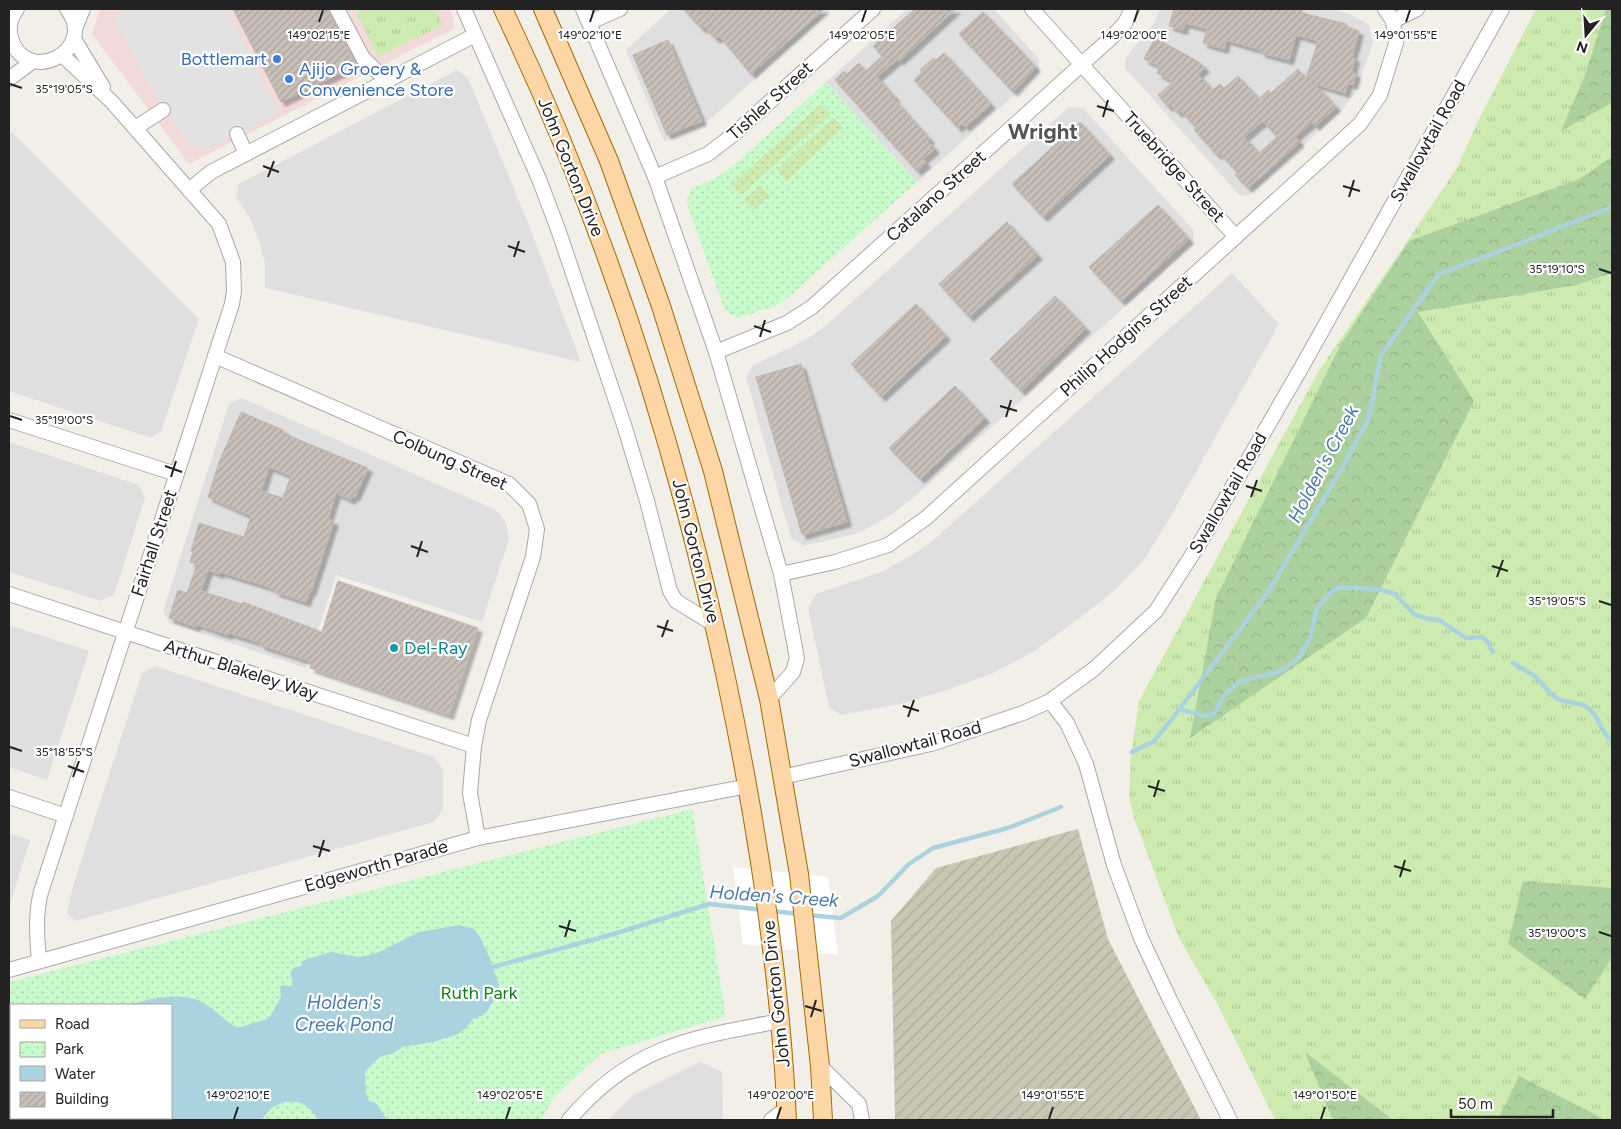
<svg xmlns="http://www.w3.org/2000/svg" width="1621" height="1129" font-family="Figtree,sans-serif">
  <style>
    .residential { fill: #e0dfdf }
    .commercial { fill: #f2dad9 }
    .construction { fill: url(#construction-furrows) }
    .grass { fill: url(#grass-tufts) }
    .forest { fill: url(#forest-crowns) }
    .park { fill: url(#park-dots); fill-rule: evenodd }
    .garden { fill: url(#garden-dots) }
    .parking { fill: #e2e2e2 }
    .water { fill: #aad3df }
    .pier { fill: #fff }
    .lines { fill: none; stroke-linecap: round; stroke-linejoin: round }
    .stream { stroke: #aad3df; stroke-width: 4.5 }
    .building { fill: url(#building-hatch); stroke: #c4b6ab; fill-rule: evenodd; filter: url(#shadow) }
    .minor-casing { stroke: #a9a9a9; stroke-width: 16 }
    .major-casing { stroke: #a06b00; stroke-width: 20 }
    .minor { stroke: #fff; stroke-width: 14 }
    .major { stroke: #fcd6a4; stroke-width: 18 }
    .ticks { fill: none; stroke: #222; stroke-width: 2 }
    .shop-dot { fill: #3f7fe0; stroke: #fff; stroke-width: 2 }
    .culture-dot { fill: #0f9aa8; stroke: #fff; stroke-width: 2 }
    .labels { text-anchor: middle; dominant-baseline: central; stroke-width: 4.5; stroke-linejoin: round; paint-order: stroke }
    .shop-label { font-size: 18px; fill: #366cbe; stroke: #fff; text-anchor: end }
    .street-label { font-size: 18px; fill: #222; stroke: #fff }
    .culture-label { font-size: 18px; fill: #0d838f; stroke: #fff; text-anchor: start }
    .park-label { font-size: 18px; fill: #0c8416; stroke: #fff }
    .water-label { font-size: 19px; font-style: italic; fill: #4a7aab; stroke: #fff }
    .district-label { font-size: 22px; font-weight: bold; fill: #555; stroke: #fff }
    .ticks-label { font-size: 12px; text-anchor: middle; fill: #222; stroke: #fff; stroke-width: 4.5; stroke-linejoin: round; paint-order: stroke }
  </style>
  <defs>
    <pattern id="construction-furrows" width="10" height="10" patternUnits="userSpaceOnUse" patternTransform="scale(1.25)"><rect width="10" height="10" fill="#c7c7b4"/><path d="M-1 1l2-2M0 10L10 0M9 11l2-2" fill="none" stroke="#abab9a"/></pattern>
    <pattern id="grass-tufts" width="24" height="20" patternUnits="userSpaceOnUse" patternTransform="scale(1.25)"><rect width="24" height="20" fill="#cdebb0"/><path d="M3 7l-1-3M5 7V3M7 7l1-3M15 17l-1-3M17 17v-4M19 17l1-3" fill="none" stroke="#b0c997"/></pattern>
    <pattern id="forest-crowns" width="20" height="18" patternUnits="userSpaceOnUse" patternTransform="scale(1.25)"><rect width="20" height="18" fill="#add19e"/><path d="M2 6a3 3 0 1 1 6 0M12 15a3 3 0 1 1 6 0" fill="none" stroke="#95b388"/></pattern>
    <pattern id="park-dots" width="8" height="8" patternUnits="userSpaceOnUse" patternTransform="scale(1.25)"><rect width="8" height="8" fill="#c8facc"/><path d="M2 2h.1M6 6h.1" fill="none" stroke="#acd6af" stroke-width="1.8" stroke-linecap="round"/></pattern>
    <pattern id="garden-dots" width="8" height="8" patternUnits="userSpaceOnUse" patternTransform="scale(1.25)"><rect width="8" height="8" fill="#cdebb0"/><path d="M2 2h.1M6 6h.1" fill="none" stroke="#b0c997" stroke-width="1.8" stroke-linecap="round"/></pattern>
    <pattern id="building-hatch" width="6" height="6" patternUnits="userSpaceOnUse" patternTransform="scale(1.25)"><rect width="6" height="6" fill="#c7bfb8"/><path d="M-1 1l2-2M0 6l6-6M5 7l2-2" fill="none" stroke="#aba49e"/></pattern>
    <filter id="shadow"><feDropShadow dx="4.5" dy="4.5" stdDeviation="1" flood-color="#0004"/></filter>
  </defs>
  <rect width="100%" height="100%" fill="#f2efe9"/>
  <g class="residential">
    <path d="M671,9H832L703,126L664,141L626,50Z"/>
    <path d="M907,9H994L1039,59V73L917,182L826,82Z"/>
    <path d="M1160,9H1333L1350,14L1369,25L1373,43L1356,92L1343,109L1248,196L1239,195L1125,68L1126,57L1154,23Z"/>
    <path d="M457,70L468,78L528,223L581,362L265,288V264L259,240L250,218L236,197L239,184Z"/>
    <path d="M1069,107L1083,108L1194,231L1193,245L913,498L892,514L870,527L855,534L804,546L791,538L746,377L753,365L792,347L813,335L830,322Z"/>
    <path d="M12,132L199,319L161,431L151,438L9,391V134Z"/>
    <path d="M1232,273L1279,324L1171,516L1144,560L1114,591L1076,621L1033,652L991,674L941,692L900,704L841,715L829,707L808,608L816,594L881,572L915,553L931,542Z"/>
    <path d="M242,398L491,508L499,513L504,520L507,528L509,539L482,622L336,575L306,668L169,623L163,611L229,404Z"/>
    <path d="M9,442L139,485L145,498L114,595L101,601L9,572Z"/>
    <path d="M9,625L89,651L47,780L9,767Z"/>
    <path d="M155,666L434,757L443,770V809L434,822L75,921L67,914L73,886L142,673Z"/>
    <path d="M9,833L30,840L9,907Z"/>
    <path d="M700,1062L722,1072L723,1120H608L632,1096Z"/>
  </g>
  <path class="commercial" d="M100,9H450L455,28L189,164L92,34Z"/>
  <path class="construction" d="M1078,829L1108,939L1201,1120H895L891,921L936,868Z"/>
  <g class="grass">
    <path d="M355,9H435L443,25L378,56Z"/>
    <path d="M1536,9H1612V1120H1275L1218,1005L1179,938L1134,818L1129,796L1131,754L1139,701L1318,372L1457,168L1478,121Z"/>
  </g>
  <g class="forest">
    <path d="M1606,9H1612V103L1561,131L1585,75Z"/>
    <path d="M1612,157V273L1576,285L1418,312L1474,401L1366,618L1190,738L1216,598L1341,344L1409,241L1579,179Z"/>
    <path d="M1523,881L1612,888V958L1585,999L1508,944Z"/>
    <path d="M1305,1052L1393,1120H1333Z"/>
    <path d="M1519,1076L1606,1120H1498Z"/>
  </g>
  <g class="park">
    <path d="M826,82L917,182L789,297L775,306L738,318L725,311L686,202L692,188L714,179L734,165Z"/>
    <path d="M692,809L726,1016L601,1054L554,1097L541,1120H9V982ZM11,1005H171V1118H11Z"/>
  </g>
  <g class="garden">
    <path d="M821,104L831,114L741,195L731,185Z"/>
    <path d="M834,117L843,128L786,181L776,170Z"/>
    <path d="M760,185L770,196L754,210L744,200Z"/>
  </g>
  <path class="parking" d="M127,9H227L279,112L208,149L192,146L163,110L117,24L115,19Z"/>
  <path class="water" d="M459,925L474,929L480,937L489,956L499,985V988L497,995L487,1011L483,1015L473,1019L465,1029L458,1034L433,1042L403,1047L391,1054L380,1057L368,1068L365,1072L366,1093L369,1101L376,1103L387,1120H317C316,1116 314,1114 311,1110C296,1094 271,1102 262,1120H9V1086L11,1084V1118H171V1005H128C151,998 186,990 207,1005C217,1011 228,1024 238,1028L267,1019L271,1015L281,997L280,988L282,985L289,986L294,984C293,980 287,972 294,968C296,967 299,967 301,966L303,961L305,960L331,952L358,957L365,956L377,953L419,932Z"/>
  <path class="pier" d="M733,867L828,877L838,955L743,944Z"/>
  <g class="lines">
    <g class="stream">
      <path d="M1513,663C1522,668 1531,673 1539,680C1545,687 1550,694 1558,699C1568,704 1579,701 1588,708C1600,717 1600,732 1612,741"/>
      <path d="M1179,709L1206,716L1214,714L1225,694L1239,682L1281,671L1300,657L1311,636L1317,608L1332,591L1341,587L1382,590L1395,594L1415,615L1429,619L1439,620L1466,638L1482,637L1487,641L1493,652"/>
      <path d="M1132,752L1153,742L1169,723L1268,592L1337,477L1369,418L1381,355L1439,274L1505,249L1612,207"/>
      <path d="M772,911L799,914"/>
      <path d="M807,915L841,918L878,896L909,864L933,848L1008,828L1061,807"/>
      <path d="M493,967L614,934L709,904L764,910"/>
    </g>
  </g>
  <g class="building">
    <path d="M233,9H328L356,65L281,102Z"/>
    <path d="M683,9H824L751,74L719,36L716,39L704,27L702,29Z"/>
    <path d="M915,9H956L899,61L898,59L877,77L895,97L894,99L930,139L928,141L935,149L923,159L926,163L917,171L835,80L844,71L847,74L859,63L866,71L882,56L873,46Z"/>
    <path d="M1174,9H1297L1302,10V13L1347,24L1346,27L1359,31L1352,57L1355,58L1352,71L1356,74L1353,85L1348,83L1345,93L1315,84L1336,107L1315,126L1312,122L1295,137L1300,142L1248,188L1235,175L1238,173L1219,153L1217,155L1194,130L1196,128L1181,111L1178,113L1170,105L1168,107L1158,95L1173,82L1157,73L1160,67L1144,59L1155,38L1199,62L1205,68L1198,74L1213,90L1220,84L1224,88L1238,76L1259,99L1268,90L1271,93L1298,69L1306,79L1318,41L1296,35L1289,60L1261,53V50L1226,40L1224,49L1203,43L1207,29L1185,23L1183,30L1169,26ZM1263,121L1277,137L1259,153L1244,137Z"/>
    <path d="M983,12L1036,67L1013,92L959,34Z"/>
    <path d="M668,40L702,121L667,135L633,55Z"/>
    <path d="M944,53L991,104L965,127L962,123L958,128L914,80L922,72L920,70L933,58L936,60Z"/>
    <path d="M1080,122L1110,155L1043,217L1012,184Z"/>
    <path d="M1158,205L1189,239L1121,301L1089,267Z"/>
    <path d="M1007,222L1038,255L969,317L939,284Z"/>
    <path d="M1055,296L1086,328L1021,391L990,359Z"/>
    <path d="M916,304L946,336L881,397L851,364Z"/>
    <path d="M801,364L847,522L802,535L756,377Z"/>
    <path d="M955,386L985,418L920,479L889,448Z"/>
    <path d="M241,412L283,430V432L299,440L368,468L355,497L352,496L351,500L336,493L328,519L334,521L311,592H309L306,602L275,592L276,590L266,586L220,572L219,574L208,570L201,591L242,604L243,602L322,632L338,581L478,628L449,715L310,668L312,662L260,645L261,643L229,633L228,635L196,624V627L169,618L178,590L187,593L197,564L190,562L193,551H191L199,523L244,537L251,516L208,497L219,462ZM269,467L291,476L283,498L261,491Z"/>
  </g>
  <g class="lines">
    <defs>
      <g id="minor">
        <path d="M17,9C11,17 8,27 11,38C26,88 99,50 67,9"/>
        <path d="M337,9L363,58L387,81"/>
        <path d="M464,9L539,179L559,232L625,428L647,501L670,591L676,601L715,625"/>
        <path d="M583,9L655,177L716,352L781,574L797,658L793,672L769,699"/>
        <path d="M1032,9L1236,237"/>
        <path d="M1393,21L1417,9"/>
        <path d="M590,22L620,9"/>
        <path d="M75,29L83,9"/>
        <path d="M74,39L103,87"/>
        <path d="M9,79L33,61"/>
        <path d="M135,128L163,110"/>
        <path d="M237,134L246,154"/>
        <path d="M655,177L708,154L734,134L873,9"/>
        <path d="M189,190L211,172L475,35"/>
        <path d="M716,352L787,323L812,307L1111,38L1125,23L1132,9"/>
        <path d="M215,356L509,484L529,504L537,529L533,557L479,720L474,746L470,793L478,838"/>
        <path d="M9,420L176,474"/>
        <path d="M781,574L835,562L888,545L926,518L1360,124L1380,95L1396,43L1393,21L1385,9"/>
        <path d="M9,594L474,746"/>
        <path d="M1050,701L1067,723L1086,764L1114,865L1141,938L1170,1000L1230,1120"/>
        <path d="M782,777L931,744L1023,713L1050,701L1094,669L1156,611L1201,541L1300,370L1502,9"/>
        <path d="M9,797L66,816"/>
        <path d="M39,961C37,938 35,914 41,892L232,304L234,291L233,262L219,224L112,102L62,55"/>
        <path d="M9,970L478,838L748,786"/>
        <path d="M820,1066L859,1104L862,1120"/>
        <path d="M569,1120C631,1046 690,1038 780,1021"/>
        <path d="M771,1120L787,1108"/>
      </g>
      <g id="major">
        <path d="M503,9C605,222 677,448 726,678C757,824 780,972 787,1120"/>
        <path d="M543,9L609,161L661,306L713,471L769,699L799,874L820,1066L823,1120"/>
      </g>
    </defs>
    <use href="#minor" class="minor-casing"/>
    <use href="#major" class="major-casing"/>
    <use href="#minor" class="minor"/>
    <use href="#major" class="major"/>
  </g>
  <path class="ticks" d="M319,22L323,10M590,22L594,10M862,22L866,10M1134,22L1138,10M1406,22L1410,10M10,84L22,88M1097,106L1114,111M1103,117L1108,100M263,166L279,172M268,177L274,161M1343,186L1360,191M1349,197L1354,180M508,246L525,252M514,257L519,241M1599,269L1611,273M754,326L771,332M760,337L765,320M1000,406L1017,411M10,416L22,420M1006,417L1011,400M165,466L182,472M171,477L176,461M1246,486L1262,491M1251,497L1257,480M411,546L428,552M417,557L422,541M1492,566L1508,571M1497,577L1503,560M1599,601L1611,605M657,626L673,631M662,637L668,620M903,706L919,711M908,717L914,700M10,747L22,751M68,766L84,772M73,777L79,761M1148,786L1165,791M1154,797L1159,780M313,846L330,851M319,857L324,840M1394,866L1411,871M1400,877L1405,860M559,926L576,931M1599,932L1611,936M565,937L570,920M805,1006L822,1011M811,1017L816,1000M234,1119L238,1107M506,1119L510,1107M777,1119L781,1107M1049,1119L1053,1107M1321,1119L1325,1107"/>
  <g class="shop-dot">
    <circle cx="277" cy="59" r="5"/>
    <circle cx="289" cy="79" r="5"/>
  </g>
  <circle class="culture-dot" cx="394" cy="648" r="5"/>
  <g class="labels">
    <g class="shop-label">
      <text x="267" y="59">Bottlemart</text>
      <text x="299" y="69" text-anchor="start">Ajijo Grocery &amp;<tspan x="299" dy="21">Convenience Store</tspan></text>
    </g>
    <g class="street-label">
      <text transform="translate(770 101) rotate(-42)">Tishler Street</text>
      <text transform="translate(1428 141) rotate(-61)">Swallowtail Road</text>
      <text transform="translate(571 167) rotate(68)">John Gorton Drive</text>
      <text transform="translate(1174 167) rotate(48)">Truebridge Street</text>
      <text transform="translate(936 196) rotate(-42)">Catalano Street</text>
      <text transform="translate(1126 336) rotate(-42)">Philip Hodgins Street</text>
      <text transform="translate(450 460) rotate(24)">Colbung Street</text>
      <text transform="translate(1228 493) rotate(-60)">Swallowtail Road</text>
      <text transform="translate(154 543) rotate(-72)">Fairhall Street</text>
      <text transform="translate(696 551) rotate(76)">John Gorton Drive</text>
      <text transform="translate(241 670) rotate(18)">Arthur Blakeley Way</text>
      <text transform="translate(915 744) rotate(-15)">Swallowtail Road</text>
      <text transform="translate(376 866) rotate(-16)">Edgeworth Parade</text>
      <text transform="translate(776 994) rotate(-96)">John Gorton Drive</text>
    </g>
    <g class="culture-label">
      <text x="404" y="648">Del-Ray</text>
    </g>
    <g class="park-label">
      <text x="479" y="993">Ruth Park</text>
    </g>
    <g class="water-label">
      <text transform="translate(1323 464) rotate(-62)">Holden's Creek</text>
      <text transform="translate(774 896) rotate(4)">Holden's Creek</text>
      <text x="344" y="1002">Holden's<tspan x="344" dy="22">Creek Pond</tspan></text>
    </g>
    <g class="district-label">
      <text x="1043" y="131">Wright</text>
    </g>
  </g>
  <g class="ticks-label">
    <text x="319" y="39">149°02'15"E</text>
    <text x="590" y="39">149°02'10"E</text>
    <text x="862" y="39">149°02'05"E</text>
    <text x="1134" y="39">149°02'00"E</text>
    <text x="1406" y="39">149°01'55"E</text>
    <text x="64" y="93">35°19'05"S</text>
    <text x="1557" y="273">35°19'10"S</text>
    <text x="64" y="424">35°19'00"S</text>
    <text x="1557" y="605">35°19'05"S</text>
    <text x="64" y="756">35°18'55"S</text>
    <text x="1557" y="937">35°19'00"S</text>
    <text x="238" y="1099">149°02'10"E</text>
    <text x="510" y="1099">149°02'05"E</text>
    <text x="781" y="1099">149°02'00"E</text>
    <text x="1053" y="1099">149°01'55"E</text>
    <text x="1325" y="1099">149°01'50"E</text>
  </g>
  <rect width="1621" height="1129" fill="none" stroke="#222222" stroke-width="20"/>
  <rect x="10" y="1004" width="162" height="115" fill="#ffffff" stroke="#a7a7a7"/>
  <rect x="20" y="1020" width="25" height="8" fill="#fcd6a4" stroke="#a7a7a7"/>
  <text x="55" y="1029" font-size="15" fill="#222222">Road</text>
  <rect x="20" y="1042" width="25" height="15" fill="url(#park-dots)" stroke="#a7a7a7"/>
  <text x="55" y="1054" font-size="15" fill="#222222">Park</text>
  <rect x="20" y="1066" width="25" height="15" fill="#aad3df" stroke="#a7a7a7"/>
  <text x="55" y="1079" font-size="15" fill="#222222">Water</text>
  <rect x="20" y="1092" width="25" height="15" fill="url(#building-hatch)" stroke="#a7a7a7"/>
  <text x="55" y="1104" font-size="15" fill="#222222">Building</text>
  <g transform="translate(1586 35) rotate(198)" stroke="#ffffff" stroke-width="4" paint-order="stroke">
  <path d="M0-4L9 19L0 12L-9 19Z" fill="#222222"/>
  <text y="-8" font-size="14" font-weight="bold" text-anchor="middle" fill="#222222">N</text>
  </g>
  <path d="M1451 1109v8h102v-8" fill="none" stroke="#222222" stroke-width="2.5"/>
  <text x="1458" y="1109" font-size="15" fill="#222222" stroke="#ffffff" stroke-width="4" paint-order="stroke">50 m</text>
</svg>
